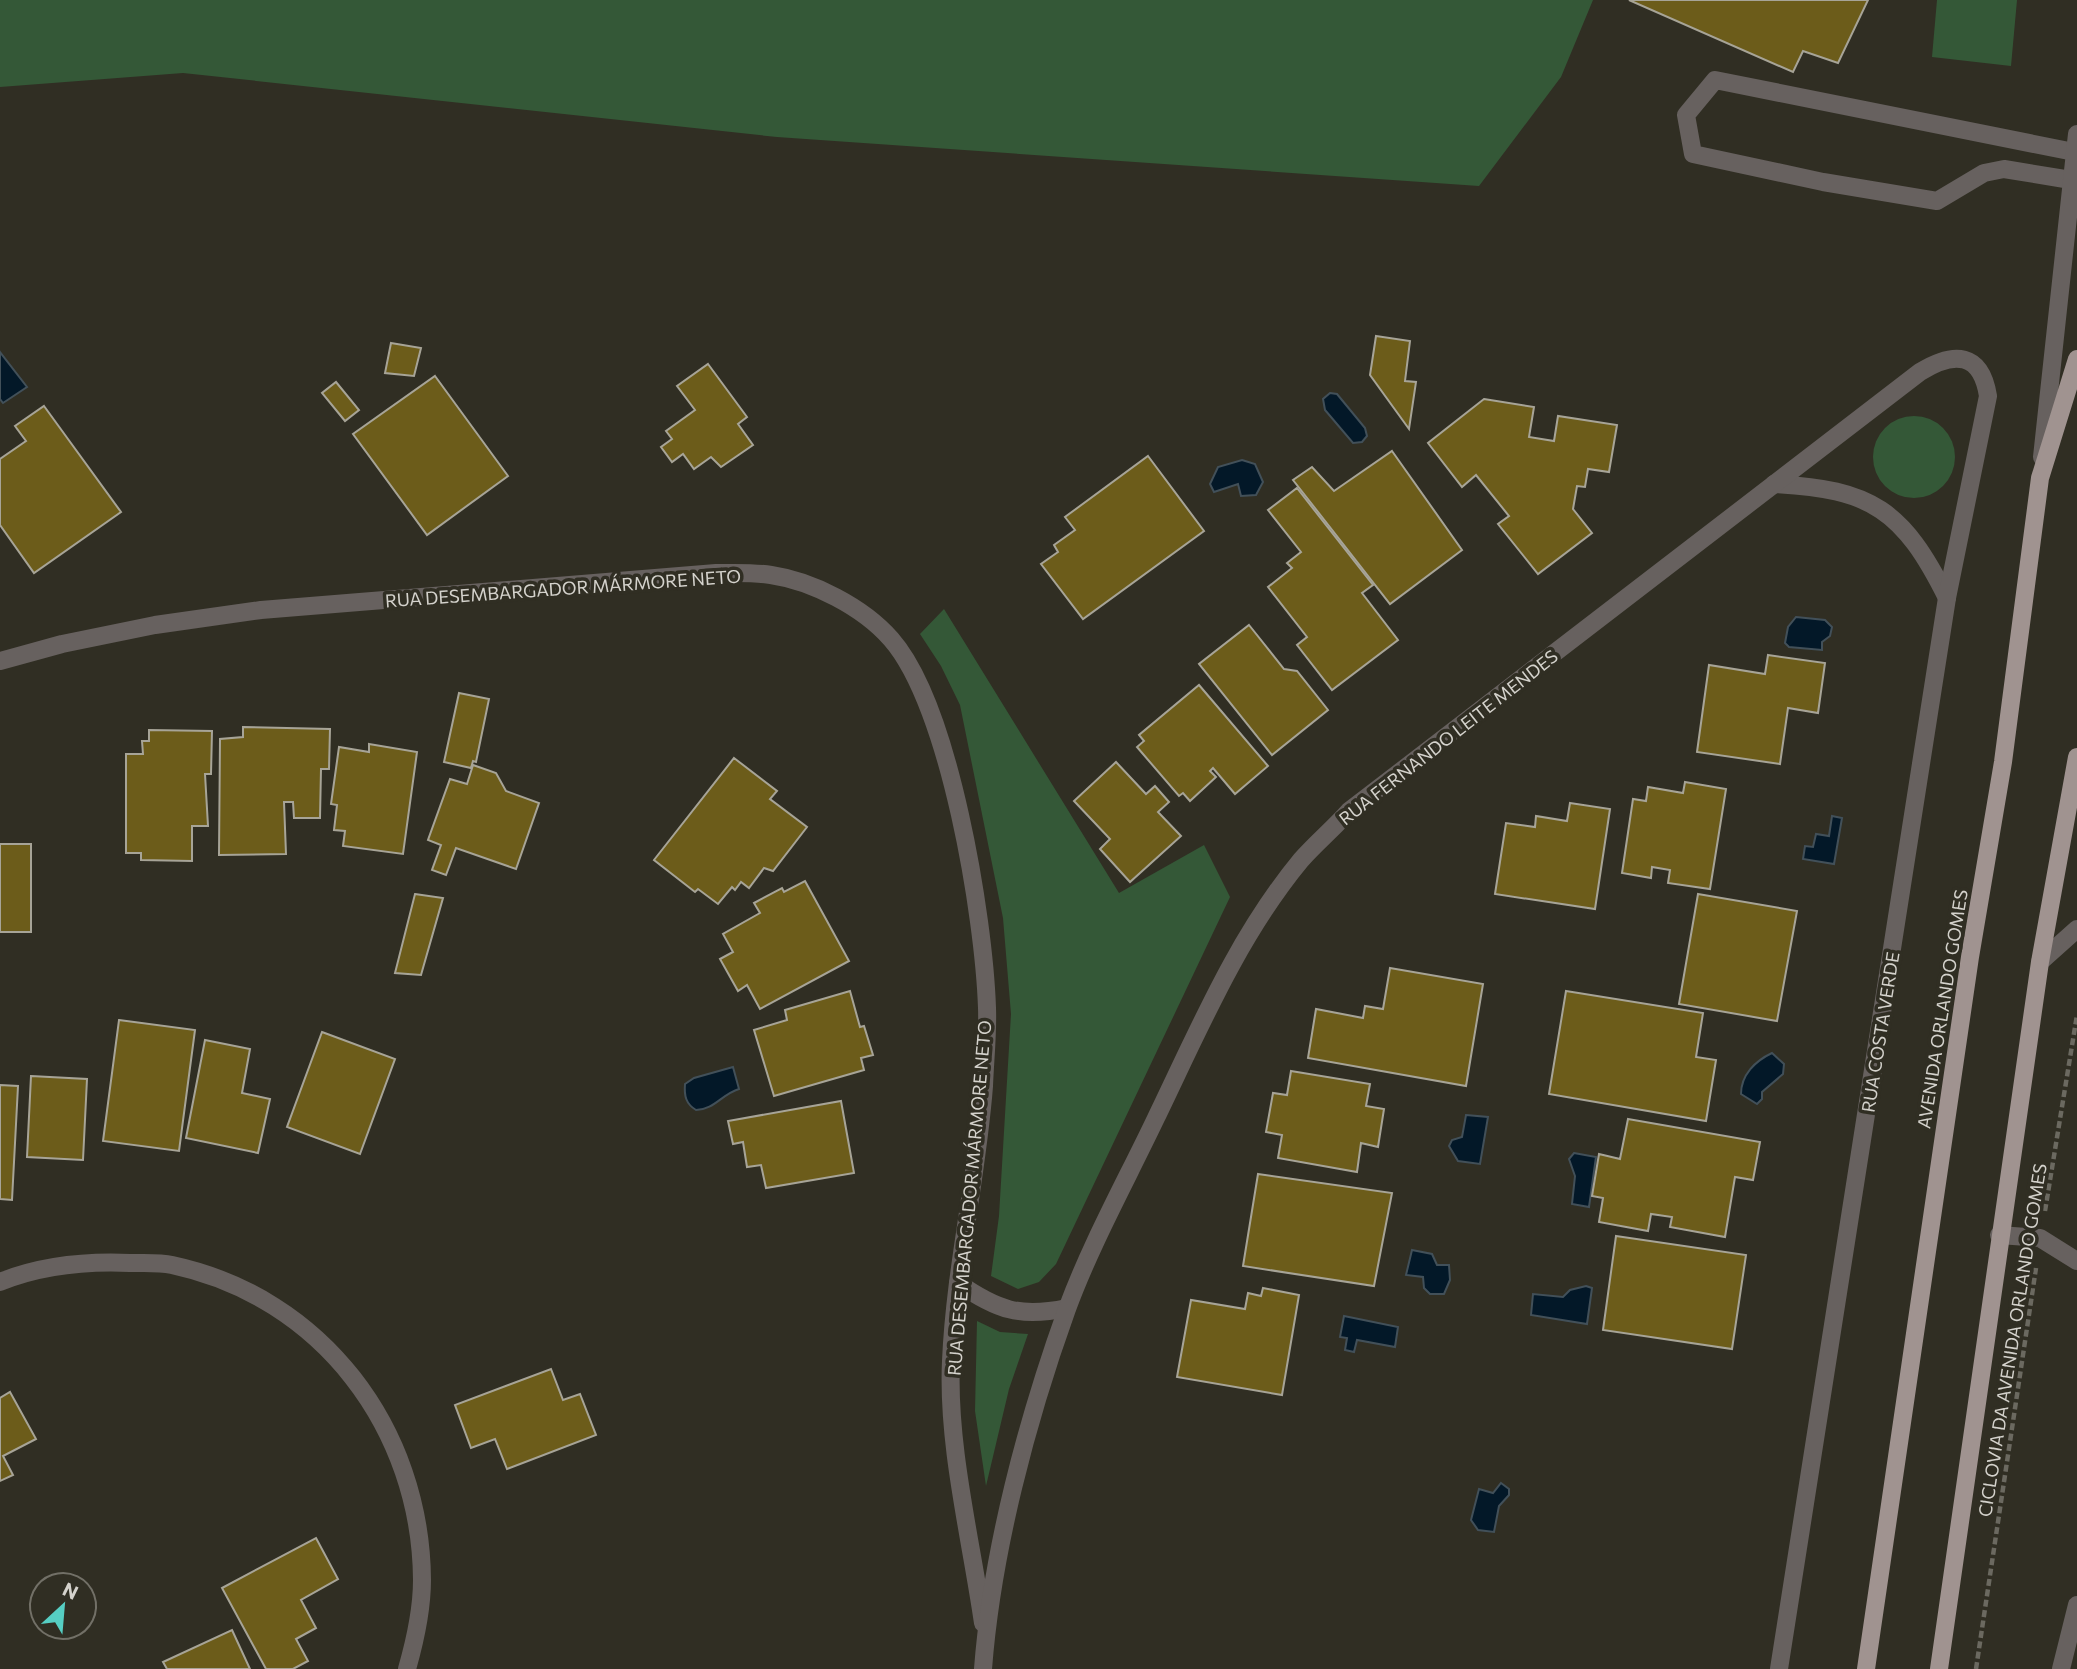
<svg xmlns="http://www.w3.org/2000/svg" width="2077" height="1669" font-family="Commissioner,sans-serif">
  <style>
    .green { fill: #345837 }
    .water { fill: #031828; stroke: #425059; stroke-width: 2 }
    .building { fill: #6c5c1a; stroke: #a7a497; stroke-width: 2 }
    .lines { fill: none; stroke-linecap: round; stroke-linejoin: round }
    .path { stroke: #6b6960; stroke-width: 4.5; stroke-dasharray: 7 3.5; stroke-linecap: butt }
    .lane { stroke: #67615f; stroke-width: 18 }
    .street { stroke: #67615f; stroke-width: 18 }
    .primary { stroke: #a09390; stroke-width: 18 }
    .labels { text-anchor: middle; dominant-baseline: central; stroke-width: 7; stroke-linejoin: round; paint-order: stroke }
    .street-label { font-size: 18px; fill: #d4d2cc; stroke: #302e23 }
  </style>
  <rect width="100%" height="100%" fill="#302e23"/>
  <g class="green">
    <path d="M0,0H1593L1561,77L1479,186L777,137L183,73L0,87Z"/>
    <path d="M1937,0H2017L2011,66L1932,57Z"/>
    <circle cx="1914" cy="457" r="41"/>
    <path d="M944,609L1119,893L1204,845L1230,897L1056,1264L1039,1282L1018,1289L991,1276L999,1216L1011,1014L1003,918L960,705L941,666L920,634Z"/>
    <path d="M977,1321L1000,1332L1028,1334L1009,1389L986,1486L975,1411Z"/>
  </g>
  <g class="water">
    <path d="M0,352L27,387L3,403L0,399Z"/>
    <path d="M1330,393L1337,394L1365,428L1367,436L1362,442L1353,443L1325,410L1323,399Z"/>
    <path d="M1242,460L1255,464L1263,482L1256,495L1241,496L1238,484L1214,492L1210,484L1218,467Z"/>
    <path d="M1796,617L1825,620L1832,627L1830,636L1822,642V650L1789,647L1785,643L1788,627Z"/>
    <path d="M1832,816L1842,818L1834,864L1803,859L1805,846L1813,847L1816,834L1829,836Z"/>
    <path d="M1772,1053L1784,1064L1783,1074L1762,1092V1099L1757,1104L1741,1094C1741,1075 1755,1061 1772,1053Z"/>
    <path d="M733,1067L739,1089C722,1094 714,1110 696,1110C686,1104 684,1096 685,1084L694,1078Z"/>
    <path d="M1466,1115L1488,1117L1480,1164L1458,1161L1449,1146L1452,1140L1462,1137Z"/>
    <path d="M1574,1153L1596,1157L1589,1207L1572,1204L1575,1176L1569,1159Z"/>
    <path d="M1412,1250L1432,1254L1437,1265H1449L1450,1280L1444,1294H1430L1424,1288L1423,1277L1406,1275Z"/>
    <path d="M1586,1286L1592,1288L1587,1324L1531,1315L1533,1294L1563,1297L1570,1290Z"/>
    <path d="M1344,1316L1398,1327L1395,1347L1357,1340L1354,1352L1345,1350L1347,1338L1340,1337Z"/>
    <path d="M1501,1483L1509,1489V1495L1499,1506L1494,1532L1478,1530L1471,1520L1479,1489L1493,1493Z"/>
  </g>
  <g class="building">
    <path d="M1629,0H1868L1838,63L1803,51L1793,72Z"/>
    <path d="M1376,336L1410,341L1405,381L1416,382L1409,429L1370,375Z"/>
    <path d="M391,343L421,348L414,376L385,373Z"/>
    <path d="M708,364L747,417L738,424L753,445L721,467L711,457L694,469L683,454L672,462L661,447L672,439L666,431L695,410L677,386Z"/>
    <path d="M435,376L508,476L427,535L353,434Z"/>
    <path d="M336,382L359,410L345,421L322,393Z"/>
    <path d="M1484,399L1534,407L1529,437L1554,441L1558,416L1617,425L1609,472L1588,469L1585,487L1577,486L1573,509L1592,533L1538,574L1498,524L1509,516L1476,475L1462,487L1428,443Z"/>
    <path d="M44,406L121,512L34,573L0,525V459L26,441L15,426Z"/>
    <path d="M1392,451L1462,550L1390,604L1293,480L1312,467L1334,491Z"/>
    <path d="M1148,456L1204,531L1083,619L1041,564L1058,552L1054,545L1075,530L1065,517Z"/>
    <path d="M1297,488L1373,585L1362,593L1398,640L1332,690L1297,645L1307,637L1268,587L1292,568L1287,563L1301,552L1268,510Z"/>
    <path d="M1249,625L1284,669L1297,671L1328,710L1272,755L1199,664Z"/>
    <path d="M1768,655L1825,663L1818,713L1788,708L1780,764L1697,752L1709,665L1765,674Z"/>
    <path d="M1199,685L1268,766L1235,794L1213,768L1210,771L1216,777L1190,801L1183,793L1179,796L1137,747L1144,741L1139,735Z"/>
    <path d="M459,693L489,699L476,762L473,761L471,768L444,762Z"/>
    <path d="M243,727L330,729L329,769H321L320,818H294L293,802H284L286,854L219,855L220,739L243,737Z"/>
    <path d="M149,730L212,731L211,774H205L208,826H192V861L141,860V853H126V754H143L142,741H149Z"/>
    <path d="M369,744L417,752L403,854L343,846L345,831L334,830L337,805L331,804L339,747L369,752Z"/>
    <path d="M734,758L777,791L770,799L807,827L773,871L764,868L749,888L741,882L735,890L732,887L718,904L698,889L695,892L654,860Z"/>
    <path d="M1116,762L1146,794L1155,786L1169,802L1158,812L1181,836L1130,882L1100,849L1110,839L1074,801Z"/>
    <path d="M473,765L496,773L506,791L539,803L516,869L456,848L446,875L432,870L441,845L428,840L450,779L467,784Z"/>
    <path d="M1685,782L1726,789L1710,889L1668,883L1670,870L1652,867L1651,878L1622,873L1633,799L1646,801L1648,787L1683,793Z"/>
    <path d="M1570,803L1610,809L1595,909L1495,894L1506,823L1535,827L1536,816L1567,821Z"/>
    <rect x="0" y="844" width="31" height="88"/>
    <path d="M805,881L849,961L760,1009L747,985L738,991L720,959L733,952L723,934L760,913L754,903L782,888L784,892Z"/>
    <path d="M415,894L443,898L421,975L395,973Z"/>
    <path d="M1698,894L1797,911L1777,1021L1679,1004Z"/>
    <path d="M1390,968L1483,984L1466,1086L1308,1058L1316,1009L1363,1018L1365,1006L1383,1009Z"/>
    <path d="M850,991L860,1027L864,1026L873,1055L861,1058L864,1070L774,1096L754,1030L787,1020L785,1010Z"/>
    <path d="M1566,991L1703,1013L1696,1057L1716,1060L1706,1121L1549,1094Z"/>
    <path d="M119,1020L195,1030L179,1151L103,1141Z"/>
    <path d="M322,1032L395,1059L360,1154L287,1127Z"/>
    <path d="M205,1040L250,1049L242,1093L270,1099L258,1153L186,1138Z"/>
    <path d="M1291,1071L1370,1084L1366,1106L1384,1109L1378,1147L1361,1143L1357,1172L1278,1158L1282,1135L1266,1132L1273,1093L1287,1095Z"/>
    <path d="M31,1076L87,1079L83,1160L27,1157Z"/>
    <path d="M0,1085L18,1086L12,1200L0,1199Z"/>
    <path d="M841,1101L854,1173L766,1188L761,1165L747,1167L743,1142L733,1144L728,1121Z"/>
    <path d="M1628,1119L1760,1142L1753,1180L1735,1177L1725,1237L1670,1227L1672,1217L1651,1214L1648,1231L1599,1222L1603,1198L1592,1196L1599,1154L1620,1159Z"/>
    <path d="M1258,1174L1392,1193L1374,1286L1243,1266Z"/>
    <path d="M1616,1236L1746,1255L1732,1349L1603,1330Z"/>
    <path d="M1263,1288L1299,1295L1282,1395L1177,1377L1191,1300L1245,1309L1248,1293L1261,1296Z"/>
    <path d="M551,1369L563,1400L580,1394L596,1435L507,1469L495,1439L471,1448L455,1405Z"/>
    <path d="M10,1392L36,1439L3,1456L13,1475L0,1481V1398Z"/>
    <path d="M316,1538L338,1579L301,1600L316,1628L296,1639L308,1661L293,1669H266L222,1588Z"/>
    <path d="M232,1630L250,1669H167L163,1662Z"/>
  </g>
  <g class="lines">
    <g class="path">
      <path d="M2045,1211L2077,1015"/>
      <path d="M1976,1669L2036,1268"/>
    </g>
    <g class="lane">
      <path d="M2071,180L2004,169L1984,173L1937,201L1823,182L1693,154L1686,115L1715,80L2074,152"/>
      <path d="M2042,457L2077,134"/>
      <path d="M1999,1235L2040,1238L2077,1261"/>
      <path d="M2061,1669L2077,1605"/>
    </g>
    <g class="street">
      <path d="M1774,484C1872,489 1903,510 1947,598"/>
      <path d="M0,661L62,644L155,625L261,610L716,573C734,573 753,572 771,575C812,581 863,607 891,639C950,706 984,918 987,1008C988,1033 985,1060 984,1086C977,1178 955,1269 951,1361C947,1445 971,1539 983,1623"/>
      <path d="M2040,962L2077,929"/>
      <path d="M0,1282C42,1265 85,1261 130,1263C144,1263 159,1262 172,1265C322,1297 421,1429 422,1580C422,1609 415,1641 407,1669"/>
      <path d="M958,1283C997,1310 1020,1318 1067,1308"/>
      <path d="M983,1669C992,1551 1027,1420 1067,1309C1091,1244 1126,1181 1156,1118C1199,1029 1238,936 1301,860C1316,843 1334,828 1349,811L1920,372C1954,351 1981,352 1988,396L1947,598L1779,1669"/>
    </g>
    <g class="primary">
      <path d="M1866,1669L1970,957L2003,762L2040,478L2077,359"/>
      <path d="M1939,1669L2040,962L2077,757"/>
    </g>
  </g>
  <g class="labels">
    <g class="street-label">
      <text transform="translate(563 588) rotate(-4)">RUA DESEMBARGADOR MÁRMORE NETO</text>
      <text transform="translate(1448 737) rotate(-38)">RUA FERNANDO LEITE MENDES</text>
      <text transform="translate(1942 1009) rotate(-81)">AVENIDA ORLANDO GOMES</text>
      <text transform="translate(1880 1032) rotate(-81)">RUA COSTA VERDE</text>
      <text transform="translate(969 1198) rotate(-85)">RUA DESEMBARGADOR MÁRMORE NETO</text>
      <text transform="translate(2012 1340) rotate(-81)">CICLOVIA DA AVENIDA ORLANDO GOMES</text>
    </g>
  </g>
  <g transform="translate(63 1606) rotate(26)"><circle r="33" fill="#302e23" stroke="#727067" stroke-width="2"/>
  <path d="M0-5L12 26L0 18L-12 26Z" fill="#56cec3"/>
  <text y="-10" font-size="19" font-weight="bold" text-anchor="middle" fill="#d4d2cc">N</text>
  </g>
</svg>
